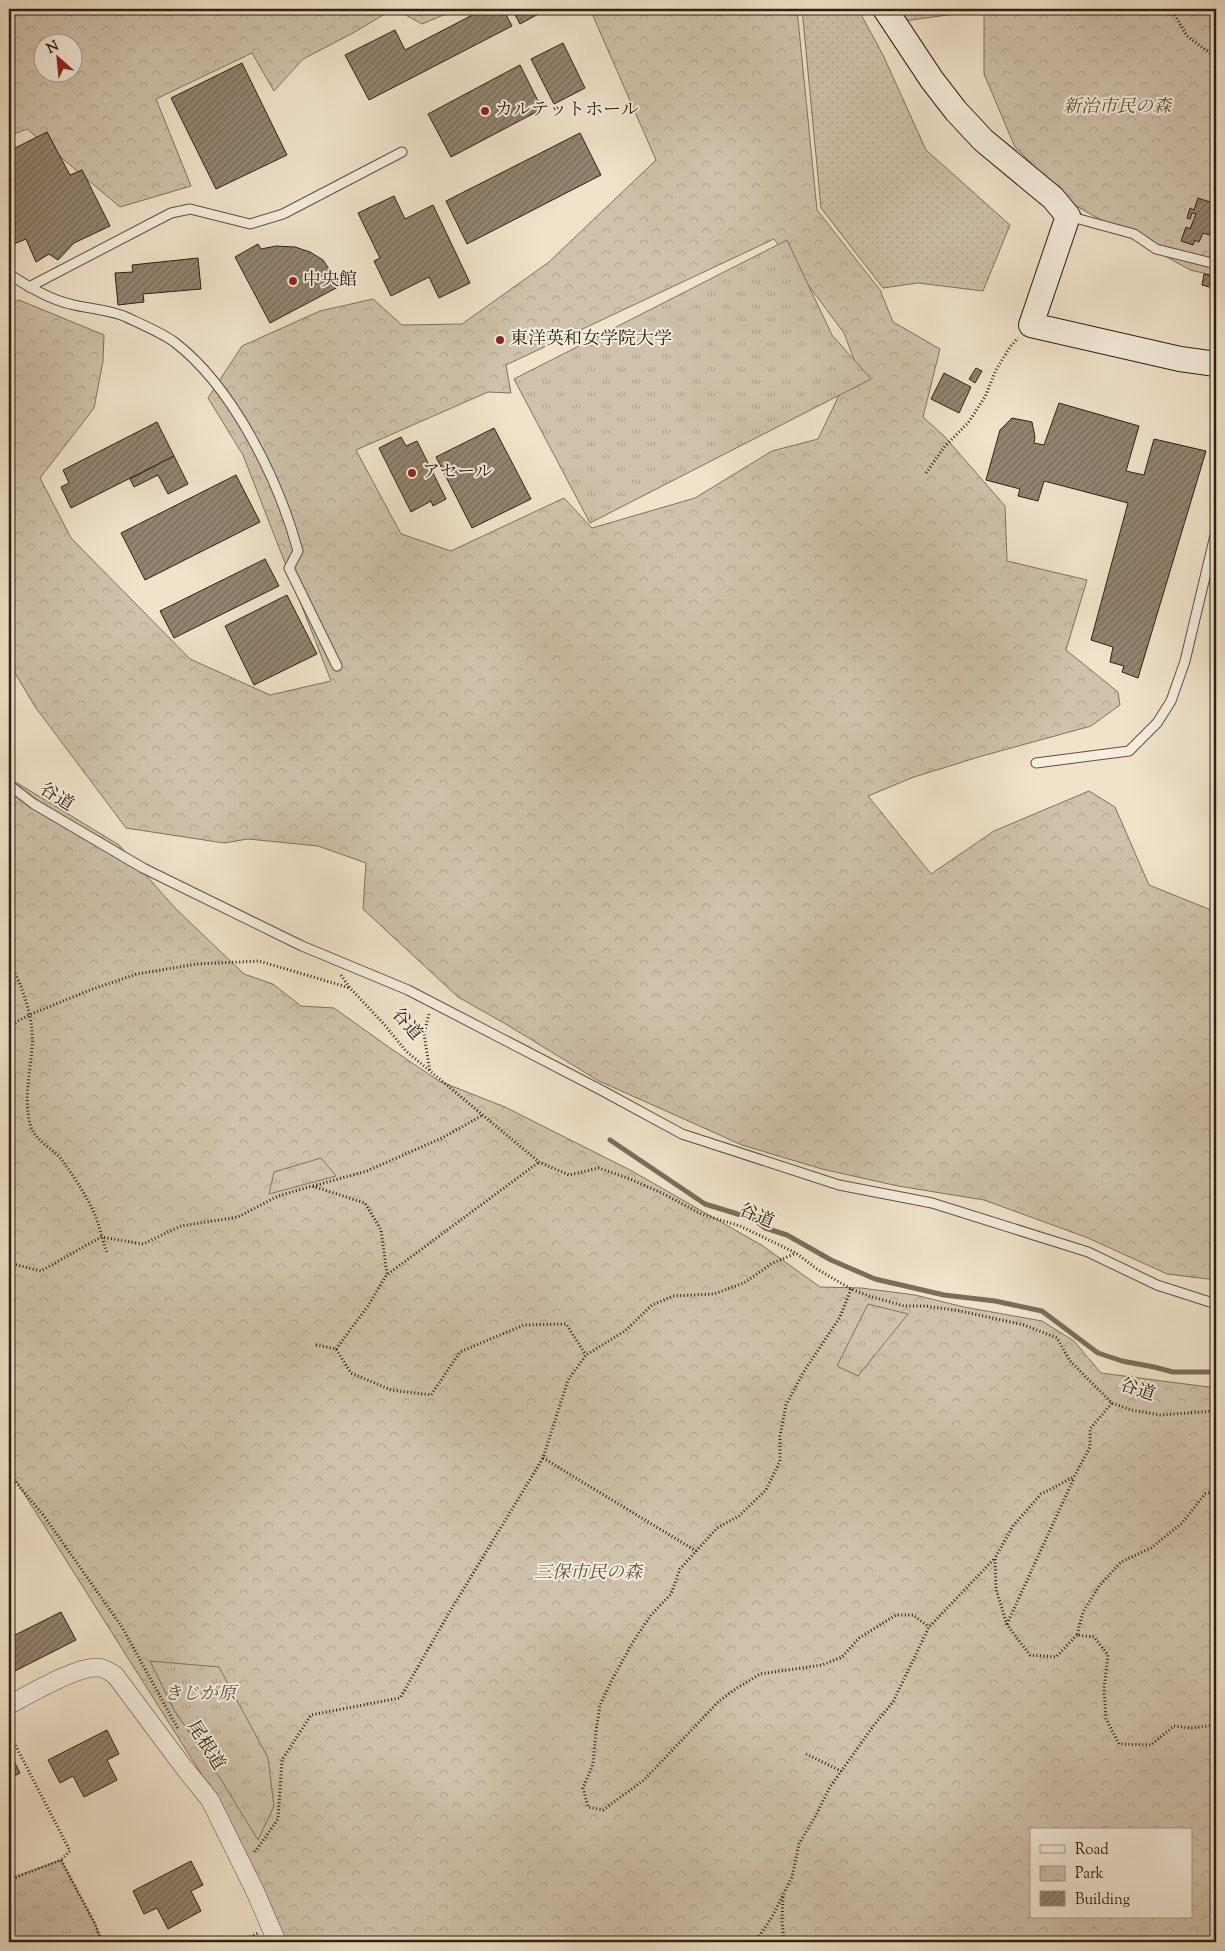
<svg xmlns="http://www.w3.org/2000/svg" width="1225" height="1951" font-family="'Sorts Mill Goudy','Noto Serif JP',serif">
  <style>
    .grass { fill: url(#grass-dots); stroke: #7f715d }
    .forest { fill: url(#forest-crowns); stroke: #7f715d; fill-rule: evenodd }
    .park { fill: url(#park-tufts); stroke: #7f715d }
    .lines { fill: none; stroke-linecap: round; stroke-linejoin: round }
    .stream { stroke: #7b6d5a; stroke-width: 5 }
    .building { fill: url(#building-hatch); stroke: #2f2010 }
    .lane-casing { stroke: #5f513e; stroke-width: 11 }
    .street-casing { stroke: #5f513e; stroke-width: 19 }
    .secondary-casing { stroke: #2f2010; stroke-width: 26 }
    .path { stroke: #2f2010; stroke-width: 3; stroke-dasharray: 1 2.5; stroke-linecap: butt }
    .lane { stroke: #f5eddd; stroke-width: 9 }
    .street { stroke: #f5eddd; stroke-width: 18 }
    .secondary { stroke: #f5eddd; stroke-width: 24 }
    .poi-dot { fill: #8f2418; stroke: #f5eddd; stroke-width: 2 }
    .labels { text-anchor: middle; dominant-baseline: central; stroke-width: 4; stroke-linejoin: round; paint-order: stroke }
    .park-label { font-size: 18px; font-style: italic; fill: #5f513e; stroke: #f5eddd }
    .poi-label { font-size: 18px; fill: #2f2010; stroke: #f5eddd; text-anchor: start }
    .street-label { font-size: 18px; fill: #2f2010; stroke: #f5eddd }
  </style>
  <defs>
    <pattern id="grass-dots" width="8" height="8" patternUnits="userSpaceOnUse" patternTransform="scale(1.25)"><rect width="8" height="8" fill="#cfc2aa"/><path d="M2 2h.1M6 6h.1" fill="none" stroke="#b2a691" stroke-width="1.8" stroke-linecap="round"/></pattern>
    <pattern id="forest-crowns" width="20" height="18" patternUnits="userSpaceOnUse" patternTransform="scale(1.25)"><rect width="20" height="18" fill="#cfc2aa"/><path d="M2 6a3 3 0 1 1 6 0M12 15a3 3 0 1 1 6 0" fill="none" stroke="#b2a691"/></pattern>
    <pattern id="park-tufts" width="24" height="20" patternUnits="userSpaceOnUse" patternTransform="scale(1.25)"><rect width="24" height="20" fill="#cfc2aa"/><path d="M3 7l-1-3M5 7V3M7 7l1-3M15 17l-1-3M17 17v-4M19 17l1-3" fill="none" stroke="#b2a691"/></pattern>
    <pattern id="building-hatch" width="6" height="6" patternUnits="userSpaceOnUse" patternTransform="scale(1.25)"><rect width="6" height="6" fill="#938571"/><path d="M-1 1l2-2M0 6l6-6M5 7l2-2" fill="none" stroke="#786c5b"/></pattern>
  </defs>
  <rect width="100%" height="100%" fill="#f0e3ca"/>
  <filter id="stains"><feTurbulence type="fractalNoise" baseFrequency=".004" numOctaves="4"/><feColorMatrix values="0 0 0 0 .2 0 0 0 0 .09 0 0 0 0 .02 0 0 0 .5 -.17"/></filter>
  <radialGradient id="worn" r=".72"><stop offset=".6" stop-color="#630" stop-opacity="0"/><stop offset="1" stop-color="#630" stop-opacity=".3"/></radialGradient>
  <path class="grass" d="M802,9H858L883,55L926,150L1010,225L983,291L918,283L883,288L821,208Z"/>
  <g class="forest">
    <path d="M9,9H393L353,33L303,59L274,91L252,53L156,99L191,186L120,207L27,129L9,136ZM42,42H72V72H42Z"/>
    <path d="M395,9H450L446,14L422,24Z"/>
    <path d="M590,9H797L817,210L880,290L893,322L940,349L923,417L944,436L1005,506L1007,561L1087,580L1066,650L1118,692L1120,705L1091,726L982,756L914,777L868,796L931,874L994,831L1089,791L1115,807L1149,885L1216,912V1280L1167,1274L1088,1238L984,1200L898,1186L822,1169L742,1145L599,1081L504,1023L458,997L363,909L366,863L318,846L248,839L224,843L126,828L36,708L9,663V304L19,300L104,335L103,361L94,408L40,478L71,538L190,659L270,695L331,681L243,455L208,398L242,346L320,311L373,299L402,325L462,324L549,262L656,160ZM774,239L844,333L855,362L818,439L772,451L695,498L592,528L564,498L451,551L401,534L356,450L488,392L511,393L506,365Z"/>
    <path d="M873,9H1216V276L1190,270L1071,203L1015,147L984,74V10L882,24Z"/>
    <path d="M9,778L119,845L175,908L244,974L273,984L301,1006L334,1008L390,1048L439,1081L505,1107L632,1171L763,1246L820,1287L861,1288L915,1295L964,1307L1042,1321L1074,1341L1101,1373L1216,1388V1942H286L262,1889L214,1794L9,1470ZM219,1667L212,1765L174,1710ZM1031,1830H1191V1917H1031Z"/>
  </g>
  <g class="park">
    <path d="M787,240L832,335L871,379L590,523L514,379Z"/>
    <path d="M321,1158L336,1176L269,1194L274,1172Z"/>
    <path d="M868,1304L908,1314L858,1376L837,1366Z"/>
    <path d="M150,1661L219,1667L268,1758L274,1806L258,1840L212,1765L174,1710Z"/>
    <path d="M61,1860L95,1924L102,1942H9V1879Z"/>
  </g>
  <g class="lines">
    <path class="stream" d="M610,1140L705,1204L754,1219L765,1228L787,1235L831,1260L875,1279L944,1295L995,1301L1042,1311L1098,1353L1122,1361L1154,1367L1173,1372H1216"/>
  </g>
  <g class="building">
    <path d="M484,9H503L512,26L369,100L345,55L395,30L405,50Z"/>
    <path d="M512,9H543L544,11L520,24Z"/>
    <path d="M563,43L585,88L554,104L531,59Z"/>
    <path d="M242,63L287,155L216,189L171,98Z"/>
    <path d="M520,65L542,109L451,157L428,114Z"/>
    <path d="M47,132L70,175L82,170L110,226L74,243L58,260L49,254L36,262L26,239L9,246V151Z"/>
    <path d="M580,133L601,175L467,244L446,201Z"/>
    <path d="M394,196L405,219L433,205L470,283L439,298L429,277L391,296L374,261L380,258L358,213Z"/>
    <path d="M1198,198L1216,204V221L1214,220L1209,235L1203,233L1199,242L1195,240L1193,245L1181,241L1186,227L1190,229L1196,214L1192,213L1190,219L1187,218L1190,208L1194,210Z"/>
    <path d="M258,244L261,249L276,246L295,247L310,252L323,260L340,286L270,323L235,257Z"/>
    <path d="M198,258L201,289L143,294L144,302L118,305L115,273L133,272L132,265Z"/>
    <path d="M1212,272L1216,273V289L1202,285L1204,274L1211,276Z"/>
    <path d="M976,368L982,371L975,383L969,379Z"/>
    <path d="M944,373L971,387L959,413L931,399Z"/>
    <path d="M1059,403L1139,426L1126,471L1144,475L1154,439L1206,451L1138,678L1122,672L1124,666L1110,662L1113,647L1091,640L1128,503L1044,481L1038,501L1018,496L1020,489L986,480L1000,430L1012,418L1032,422L1035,437L1034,443L1044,445Z"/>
    <path d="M157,422L174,456L71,508L61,487L69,483L63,470Z"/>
    <path d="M494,428L531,499L472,528L436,457Z"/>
    <path d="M401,437L406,446L417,441L446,499L433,506L431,501L411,512L379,448Z"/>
    <path d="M174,456L188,484L168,494L158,475L134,487L130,479Z"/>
    <path d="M236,475L260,522L145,580L121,533Z"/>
    <path d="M265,559L279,586L174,638L160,611Z"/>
    <path d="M287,595L317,654L254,685L225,626Z"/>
    <path d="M61,1612L76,1640L9,1674V1638Z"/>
    <path d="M107,1730L119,1754L107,1760L117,1780L84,1797L73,1776L60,1783L48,1760Z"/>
    <path d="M9,1751L20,1773L9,1779Z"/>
    <path d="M191,1861L203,1885L191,1891L201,1911L168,1929L157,1908L144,1914L133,1891Z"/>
  </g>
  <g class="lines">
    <defs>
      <g id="lane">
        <path d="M1068,216L1134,234L1156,249L1216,264"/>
        <path d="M9,274C27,286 48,299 70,304C88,309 109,309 126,317C141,324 160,332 173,341C233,386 279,481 298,551L289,568L337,666"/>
        <path d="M29,287L171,213L190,209L250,224L283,214L402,152"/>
        <path d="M1036,763L1129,751L1157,723L1171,701L1185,661L1216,531"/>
        <path d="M9,785L34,804L143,868L302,946L408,990L601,1090L682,1134L839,1185L932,1203L1088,1252L1157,1285L1216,1304"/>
      </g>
      <path id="street" d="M9,1705C28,1695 81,1663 101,1668C106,1669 111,1673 115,1675L182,1765L210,1800L255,1891L277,1942"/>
      <path id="secondary" d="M885,9L932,80L956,111L983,140L1053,198L1068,216L1031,325L1180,359L1216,364"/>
    </defs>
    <use href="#lane" class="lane-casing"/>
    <use href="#street" class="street-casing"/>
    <use href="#secondary" class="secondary-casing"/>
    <g class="path">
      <path d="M1171,9L1187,36L1211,54H1216"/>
      <path d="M926,473L945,446L968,423L985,397L996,370L1010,347L1018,338"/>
      <path d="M9,859L10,867L9,870"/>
      <path d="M9,961C22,986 35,1019 32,1048C30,1075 23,1101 31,1127C34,1139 54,1150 62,1160C74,1177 87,1196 95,1215C100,1227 102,1240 107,1252"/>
      <path d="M341,975L350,988L383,1023L406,1051L539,1162L569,1175L599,1168L630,1179L662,1193L701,1214L740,1226L796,1253L817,1269L851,1289L869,1296L904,1306H926L960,1311L1024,1325L1057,1338L1070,1361L1112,1403L1131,1410L1160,1415L1216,1411"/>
      <path d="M429,1014L424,1034L430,1072"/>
      <path d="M9,1026L29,1015L90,990L137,974L197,964L259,961L350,988"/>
      <path d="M313,1186L367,1171L442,1138L483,1115"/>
      <path d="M9,1263L41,1271L101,1237L143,1244L181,1226L238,1217L278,1196L312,1186L365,1203L381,1230L387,1274L368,1306L336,1349"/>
      <path d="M388,1274L539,1162"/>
      <path d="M851,1289L840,1317L803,1373L786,1405L780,1436V1461L766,1490L739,1516L717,1528L680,1569L671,1594L651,1615L633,1642L613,1678L600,1705L596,1731L593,1764L583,1788L588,1807L603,1810L644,1780L719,1701L737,1688L760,1674L822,1665L842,1657L859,1638L896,1615H913L929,1627"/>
      <path d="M316,1345L336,1349L351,1373L391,1390L431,1395L460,1352L524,1325L566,1324L586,1355"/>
      <path d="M543,1458L696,1551"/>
      <path d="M9,1474L44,1516L122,1627L178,1729"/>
      <path d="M1216,1491L1205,1494L1182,1523L1151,1548L1121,1562L1099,1586L1083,1612L1077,1635L1094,1637L1108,1655L1104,1689L1106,1719L1119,1744L1151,1745L1174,1726L1192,1728L1216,1725"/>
      <path d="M1007,1624L1074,1478"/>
      <path d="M1077,1635L1056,1657L1030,1655L1007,1625L996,1589L995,1558L1013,1526L1041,1494L1074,1477L1090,1447V1429L1112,1403"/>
      <path d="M9,1733L70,1851L61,1860"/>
      <path d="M806,1754L841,1771"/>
      <path d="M255,1852L278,1819L282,1760L311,1715L400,1698L449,1613L543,1458L568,1380L586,1355L625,1331L652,1305L673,1296L714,1294L744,1283L771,1264L796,1253"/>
      <path d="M9,1880L61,1860L95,1924L102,1942"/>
      <path d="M783,1897L782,1921L784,1942"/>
      <path d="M241,1942L258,1933"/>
      <path d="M755,1942L772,1917L792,1877L799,1844L816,1815L830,1787L874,1725L893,1702L929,1627L995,1558"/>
    </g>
    <use href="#lane" class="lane"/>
    <use href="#street" class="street"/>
    <use href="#secondary" class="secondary"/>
  </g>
  <g class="poi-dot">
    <circle cx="485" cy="111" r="5"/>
    <circle cx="293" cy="281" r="5"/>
    <circle cx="500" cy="340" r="5"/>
    <circle cx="412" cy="473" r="5"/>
  </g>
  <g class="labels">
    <g class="park-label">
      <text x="1117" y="108">新治市民の森</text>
      <text x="588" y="1574">三保市民の森</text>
      <text x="200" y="1695">きじが原</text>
    </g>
    <g class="poi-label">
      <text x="495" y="111">カルテットホール</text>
      <text x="303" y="281">中央館</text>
      <text x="510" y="340">東洋英和女学院大学</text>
      <text x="422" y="473">アセール</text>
    </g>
    <g class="street-label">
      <text transform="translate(56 798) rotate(32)">谷道</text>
      <text transform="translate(406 1025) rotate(49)">谷道</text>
      <text transform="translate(756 1217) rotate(23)">谷道</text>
      <text transform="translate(1137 1391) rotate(18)">谷道</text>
      <text transform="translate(205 1746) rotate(58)">尾根道</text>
    </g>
  </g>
  <rect width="1225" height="1951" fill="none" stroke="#f0e3ca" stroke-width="30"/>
  <rect x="10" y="10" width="1205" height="1931" fill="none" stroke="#2f2010" stroke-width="2.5"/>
  <rect x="15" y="15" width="1195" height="1921" fill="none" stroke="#2f2010"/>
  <rect x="1030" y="1828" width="162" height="90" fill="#f5eddd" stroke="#a69b8b"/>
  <rect x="1040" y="1845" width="25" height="8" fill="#f5eddd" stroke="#a69b8b"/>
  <text x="1075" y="1854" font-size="15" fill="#2f2010">Road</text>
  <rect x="1040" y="1866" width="25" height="15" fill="url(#park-tufts)" stroke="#a69b8b"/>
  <text x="1075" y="1878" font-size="15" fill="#2f2010">Park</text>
  <rect x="1040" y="1891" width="25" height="15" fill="url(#building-hatch)" stroke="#a69b8b"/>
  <text x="1075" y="1904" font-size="15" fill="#2f2010">Building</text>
  <g transform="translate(58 58) rotate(333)"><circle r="24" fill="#f5eddd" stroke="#a69b8b"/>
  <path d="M0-4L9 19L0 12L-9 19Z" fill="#8f2418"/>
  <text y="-8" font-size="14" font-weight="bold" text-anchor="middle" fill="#2f2010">N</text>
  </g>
  <rect width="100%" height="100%" filter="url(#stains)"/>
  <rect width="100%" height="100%" fill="url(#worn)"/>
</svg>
